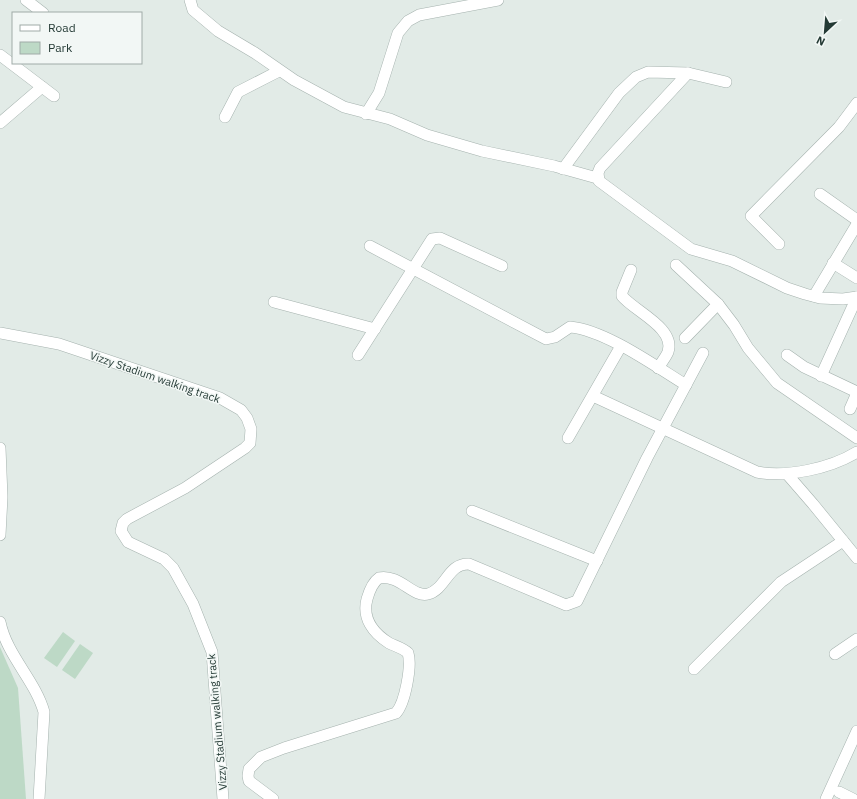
<svg xmlns="http://www.w3.org/2000/svg" width="857" height="799" font-family="'IBM Plex Sans',sans-serif">
  <style>
    .green { fill: #bdd9c6 }
    .lines { fill: none; stroke-linecap: round; stroke-linejoin: round }
    .minor-casing { stroke: #a5b2ae; stroke-width: 12 }
    .minor { stroke: #fff; stroke-width: 11 }
    .labels { text-anchor: middle; dominant-baseline: central; stroke-width: 3; stroke-linejoin: round; paint-order: stroke }
    .street-label { font-size: 11px; fill: #243a35; stroke: #f2f7f5 }
  </style>
  <rect width="100%" height="100%" fill="#e2ebe7"/>
  <g class="green">
    <path d="M63,632L75,641L57,667L44,658Z"/>
    <path d="M80,644L93,653L75,679L62,670Z"/>
    <path d="M0,647L18,688L26,799H0Z"/>
  </g>
  <g class="lines">
    <defs>
      <g id="minor">
        <path d="M26,0L43,13"/>
        <path d="M190,0L193,10L218,31L255,53L294,80L344,107L390,119L427,135L482,151L554,166L597,178"/>
        <path d="M0,55L54,96"/>
        <path d="M688,73L600,168L598,173L599,181L691,249L732,261L787,288L805,294L820,298L843,299L857,297"/>
        <path d="M366,114L379,93L398,33L408,21L419,15L498,0"/>
        <path d="M225,117L238,92L279,71"/>
        <path d="M0,123L42,87"/>
        <path d="M563,169L619,93L636,77L648,72L688,73L726,82"/>
        <path d="M820,194L857,220"/>
        <path d="M779,244L751,216L839,127L857,103"/>
        <path d="M370,246L546,339L555,337L570,327C605,330 655,366 686,385"/>
        <path d="M833,263L857,278"/>
        <path d="M676,265L718,304L734,325L748,348L777,383L857,438"/>
        <path d="M631,270L622,292V296C634,311 676,328 668,352C666,357 661,363 658,368"/>
        <path d="M814,296L857,224"/>
        <path d="M274,302L375,329"/>
        <path d="M0,333L59,344L220,398L241,410L247,418L251,429L250,443L245,448L185,488L127,519L123,523L121,531L128,542L164,559L173,568L193,604L212,652L223,799"/>
        <path d="M685,338L718,304"/>
        <path d="M358,355L432,239L440,238L502,266"/>
        <path d="M787,355L804,367L857,392"/>
        <path d="M821,376L857,297"/>
        <path d="M593,396L757,472C787,478 831,468 857,452"/>
        <path d="M850,409L857,393"/>
        <path d="M568,438L621,346"/>
        <path d="M0,448L2,497L0,535"/>
        <path d="M787,474L813,504L857,558"/>
        <path d="M472,511L597,561"/>
        <path d="M0,622C7,656 35,680 44,712L39,799"/>
        <path d="M835,654L857,639"/>
        <path d="M694,669L781,582L843,541"/>
        <path d="M839,792L853,799"/>
        <path d="M273,799L249,781L248,776L249,769L261,757L284,748L396,713C405,703 412,666 408,653C403,648 395,646 389,643C373,633 362,618 367,599C369,592 373,582 379,578C400,574 413,598 428,594C446,589 448,563 469,564L566,605L577,601L647,458L703,353"/>
        <path d="M826,799L857,731"/>
      </g>
    </defs>
    <use href="#minor" class="minor-casing"/>
    <use href="#minor" class="minor"/>
  </g>
  <g class="labels">
    <g class="street-label">
      <text transform="translate(155 377) rotate(19)">Vizzy Stadium walking track</text>
      <text transform="translate(217 722) rotate(-95)">Vizzy Stadium walking track</text>
    </g>
  </g>
  <rect x="12" y="12" width="130" height="52" fill="#f2f7f5" stroke="#a0aba8"/>
  <rect x="20" y="25" width="20" height="6" fill="#ffffff" stroke="#a0aba8"/>
  <text x="48" y="32" font-size="12" fill="#243a35">Road</text>
  <rect x="20" y="42" width="20" height="12" fill="#bdd9c6" stroke="#a0aba8"/>
  <text x="48" y="52" font-size="12" fill="#243a35">Park</text>
  <g transform="translate(825 32) rotate(206)" stroke="#f2f7f5" stroke-width="3" paint-order="stroke">
  <path d="M0-3L7 15L0 10L-7 15Z" fill="#243a35"/>
  <text y="-6" font-size="11" font-weight="bold" text-anchor="middle" fill="#243a35">N</text>
  </g>
</svg>
